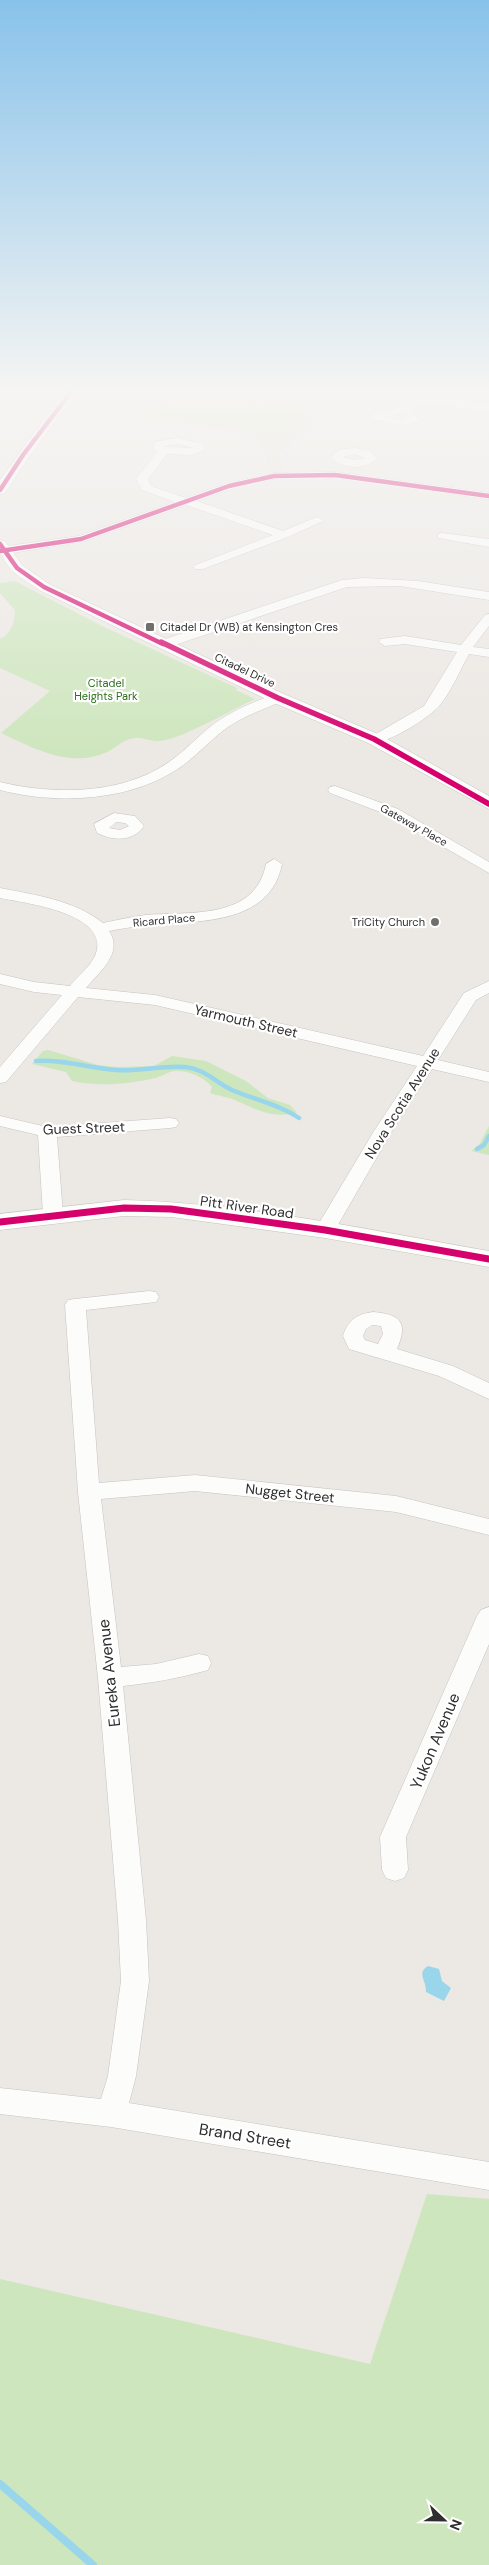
<svg xmlns="http://www.w3.org/2000/svg" width="489" height="2565" font-family="'DM Sans',sans-serif">
  <style>
    .education { fill: #e6e0d3 }
    .green { fill: #cee6be }
    .pitch { fill: #d9eabb }
    .water { fill: #99d6ec }
    .lines { fill: none; stroke-linecap: round; stroke-linejoin: round }
    .stream-far1 { stroke: #99d6ec; stroke-width: 4.5 }
    .stream { stroke: #99d6ec; stroke-width: 8 }
    .minor-casing { stroke: #c5c4c5; stroke-width: 1 }
    .tertiary-casing { stroke: #c5c4c5; stroke-width: 1 }
    .secondary-casing { stroke: #c5c4c5; stroke-width: 1 }
    .minor { fill: #fcfcfb; fill-rule: evenodd }
    .tertiary { fill: #fcfcfb; fill-rule: evenodd }
    .secondary { fill: #fcfcfb; fill-rule: evenodd }
    .cycleway-far2-casing { stroke: #fff; stroke-width: 6 }
    .cycleway-far1-casing { stroke: #fff; stroke-width: 8 }
    .cycleway-casing { stroke: #fff; stroke-width: 10 }
    .cycleway-far2 { stroke: #d6006c; stroke-width: 4.5 }
    .cycleway-far1 { stroke: #d6006c; stroke-width: 5.5 }
    .cycleway { stroke: #d6006c; stroke-width: 7 }
    .poi-dot { fill: #706f6e; stroke: #fff; stroke-width: 2 }
    .labels { text-anchor: middle; dominant-baseline: central; stroke-width: 4.5; stroke-linejoin: round; paint-order: stroke }
    .far-poi-label { font-size: 11px; fill: #2e2e2e; stroke: #fff; text-anchor: start }
    .far-street-label { font-size: 11px; fill: #2e2e2e; stroke: #fff }
    .far-park-label { font-size: 11px; fill: #2c6e1b; stroke: #fff }
    .street-label { font-size: 14px; fill: #2e2e2e; stroke: #fff }
    .near-street-label { font-size: 16px; fill: #2e2e2e; stroke: #fff }
  </style>
  <rect width="100%" height="100%" fill="#ece8e4"/>
  <path class="education" d="M79,392H341L348,394L278,454L282,471L272,473L257,435L129,415L132,402L75,398Z"/>
  <g class="green">
    <path d="M15,581L102,626L237,688L236,690L255,699C233,709 182,739 160,741C152,742 142,737 134,738C122,740 117,747 107,752C71,769 33,748 1,733L50,691L0,668V639C11,634 15,622 15,610L0,593V583Z"/>
    <path d="M48,1050L98,1065L117,1067L154,1066L172,1056L206,1061L246,1081L268,1098L290,1105L297,1113C271,1118 260,1111 237,1101C229,1097 219,1096 210,1093L212,1087C203,1076 187,1070 174,1071C168,1072 162,1076 156,1078C130,1084 98,1087 72,1081L66,1072L32,1064L43,1051Z"/>
    <path d="M489,1126V1155L471,1151L479,1145Z"/>
    <path d="M427,2194L489,2199V2565H0V2279L370,2364Z"/>
  </g>
  <path class="pitch" d="M175,392H196L308,407L279,431L147,414Z"/>
  <path class="water" d="M428,1966L439,1969L442,1981L451,1988L444,2001L426,1992C427,1981 416,1973 428,1966Z"/>
  <g class="lines">
    <g class="stream-far1">
      <path d="M36,1061C63,1059 89,1068 116,1070C139,1072 162,1065 185,1067C205,1069 215,1082 232,1090C255,1100 278,1104 299,1118"/>
      <path d="M477,1149L484,1145L489,1136"/>
    </g>
    <path class="stream" d="M0,2484L93,2565"/>
    <defs>
      <g id="minor">
        <path d="M417,392H428L411,410L419,420L418,422L401,426L370,418L372,413L402,407ZM403,413L407,418L401,420L384,417Z"/>
        <path d="M177,438L203,444L205,450L191,455L167,454L148,479L151,486L186,498L225,484L274,473L335,472L489,493V499C424,491 337,471 273,479C247,483 221,492 197,501L283,531L317,517L323,520L321,522L288,537L203,569H195L193,566L273,535L186,505L85,541L0,555V547L79,536L175,502L142,490L136,479L157,452L153,449L154,442ZM177,444L194,448L163,447Z"/>
        <path d="M355,448L370,451L377,458C366,471 342,469 331,457L339,450ZM355,454L365,458L354,460L343,457Z"/>
        <path d="M442,533L489,539V547L438,538V534Z"/>
        <path d="M364,578L418,581L489,592V600L400,586L347,587L169,647L164,648L158,644L159,641L342,580Z"/>
        <path d="M489,614V626L473,647L489,649V657L469,654C460,670 452,690 440,705C429,718 386,746 369,742L367,739L424,706L457,652L405,644L385,646L379,642L380,639L405,636L461,645L485,615Z"/>
        <path d="M278,694L285,698L283,701C264,709 244,716 228,727C208,741 193,761 171,773C122,802 53,804 0,790V782C53,795 122,795 169,762C184,752 196,738 210,727C228,713 255,700 278,694Z"/>
        <path d="M335,786L398,809L489,862V873L388,815L330,793L328,790L330,787Z"/>
        <path d="M114,813L135,816L144,826C133,842 113,841 97,833L94,824ZM116,822L125,823L129,826L120,830L109,828Z"/>
        <path d="M274,859L282,864C270,926 196,921 147,925C134,926 122,929 109,931C124,953 99,972 86,988L155,995L423,1056L464,993L489,981V993L476,1000L438,1060L489,1072V1082L432,1069L392,1131L335,1230L332,1234H318L315,1230L374,1131L417,1066L155,1005L78,997L6,1082L0,1083V1067L62,995L34,992L0,984V974L34,982L70,986C77,977 93,964 96,953C109,913 25,903 0,898V888C35,895 74,900 103,923C117,920 131,917 145,915C189,911 255,921 266,864Z"/>
        <path d="M0,1116L47,1127L170,1118L176,1119L179,1123L176,1127L170,1128L57,1137L63,1215L60,1219H46L43,1215L38,1135L0,1126Z"/>
        <path d="M149,1291L156,1292L159,1297L156,1302L86,1310L99,1483L195,1475L396,1496L489,1519V1535L396,1512L195,1491L101,1499L121,1667L156,1664L199,1654L208,1656L211,1663L208,1670C180,1678 152,1683 123,1686L146,1920L149,1981L136,2076L129,2103L489,2162V2190L111,2127L0,2114V2088L101,2099L108,2076L121,1981L118,1920L98,1678L78,1492L65,1305L68,1300L75,1299Z"/>
        <path d="M373,1312C402,1314 408,1324 397,1349L453,1366L489,1383V1399L439,1376L349,1349L343,1336C348,1320 357,1314 373,1312ZM372,1325L381,1326L383,1334L378,1344L365,1340L363,1336L366,1329Z"/>
        <path d="M489,1607V1644L406,1837L408,1870L404,1878L395,1881L386,1878L382,1870L380,1837L477,1616L481,1610Z"/>
      </g>
      <g id="tertiary">
        <path d="M64,392H77L29,457L5,493L0,494V480Z"/>
        <path d="M363,392H401L489,404V412L369,396Z"/>
        <path d="M0,540L5,541L22,565L49,584L284,694L380,735L489,796V809L368,743L272,702L39,590C18,575 0,568 0,540Z"/>
      </g>
      <path id="secondary" d="M124,1200C246,1203 369,1230 489,1251V1267L325,1238L171,1217L124,1216L0,1230V1214Z"/>
    </defs>
    <use href="#minor" class="minor-casing"/>
    <use href="#tertiary" class="tertiary-casing"/>
    <use href="#secondary" class="secondary-casing"/>
    <use href="#minor" class="minor"/>
    <use href="#tertiary" class="tertiary"/>
    <use href="#secondary" class="secondary"/>
    <defs>
      <g id="cycleway-far2">
        <path d="M0,490L23,455L71,392"/>
        <path d="M0,544L17,568L44,587L163,644"/>
        <path d="M0,551L81,539L229,486L274,476L335,475L489,496"/>
      </g>
      <path id="cycleway-far1" d="M161,642L278,698L374,739L489,804"/>
      <path id="cycleway" d="M0,1222L124,1208L171,1209L325,1230L489,1259"/>
    </defs>
    <use href="#cycleway-far2" class="cycleway-far2-casing"/>
    <use href="#cycleway-far1" class="cycleway-far1-casing"/>
    <use href="#cycleway" class="cycleway-casing"/>
    <use href="#cycleway-far2" class="cycleway-far2"/>
    <use href="#cycleway-far1" class="cycleway-far1"/>
    <use href="#cycleway" class="cycleway"/>
  </g>
  <linearGradient id="sky" x2="0" y2="1"><stop stop-color="#88c2ea"/><stop offset="0.52" stop-color="#f6f5f3"/><stop offset="1" stop-color="#f6f5f3" stop-opacity="0"/></linearGradient>
  <rect width="489" height="752" fill="url(#sky)"/>
  <g class="poi-dot">
    <rect x="145" y="622" width="10" height="10" rx="2.5"/>
    <circle cx="435" cy="922" r="5"/>
  </g>
  <g class="labels">
    <g class="far-poi-label">
      <text x="160" y="627">Citadel Dr (WB) at Kensington Cres</text>
      <text x="425" y="922" text-anchor="end">TriCity Church</text>
    </g>
    <g class="far-street-label">
      <text transform="translate(245 670) rotate(25)">Citadel Drive</text>
      <text transform="translate(414 825) rotate(29)">Gateway Place</text>
      <text transform="translate(164 920) rotate(-5)">Ricard Place</text>
    </g>
    <g class="far-park-label">
      <text x="106" y="683">Citadel<tspan x="106" dy="13">Heights Park</tspan></text>
    </g>
    <g class="street-label">
      <text transform="translate(246 1021) rotate(13)">Yarmouth Street</text>
      <text transform="translate(402 1103) rotate(-58)">Nova Scotia Avenue</text>
      <text transform="translate(84 1128) rotate(-2)">Guest Street</text>
      <text transform="translate(247 1207) rotate(8)">Pitt River Road</text>
      <text transform="translate(290 1493) rotate(6)">Nugget Street</text>
    </g>
    <g class="near-street-label">
      <text transform="translate(109 1673) rotate(-96)">Eureka Avenue</text>
      <text transform="translate(435 1741) rotate(-67)">Yukon Avenue</text>
      <text transform="translate(245 2136) rotate(9)">Brand Street</text>
    </g>
  </g>
  <g transform="translate(444 2520) rotate(112)" stroke="#ffffff" stroke-width="4" paint-order="stroke">
  <path d="M0-4L9 19L0 12L-9 19Z" fill="#2e2e2e"/>
  <text y="-8" font-size="14" font-weight="bold" text-anchor="middle" fill="#2e2e2e">N</text>
  </g>
</svg>
